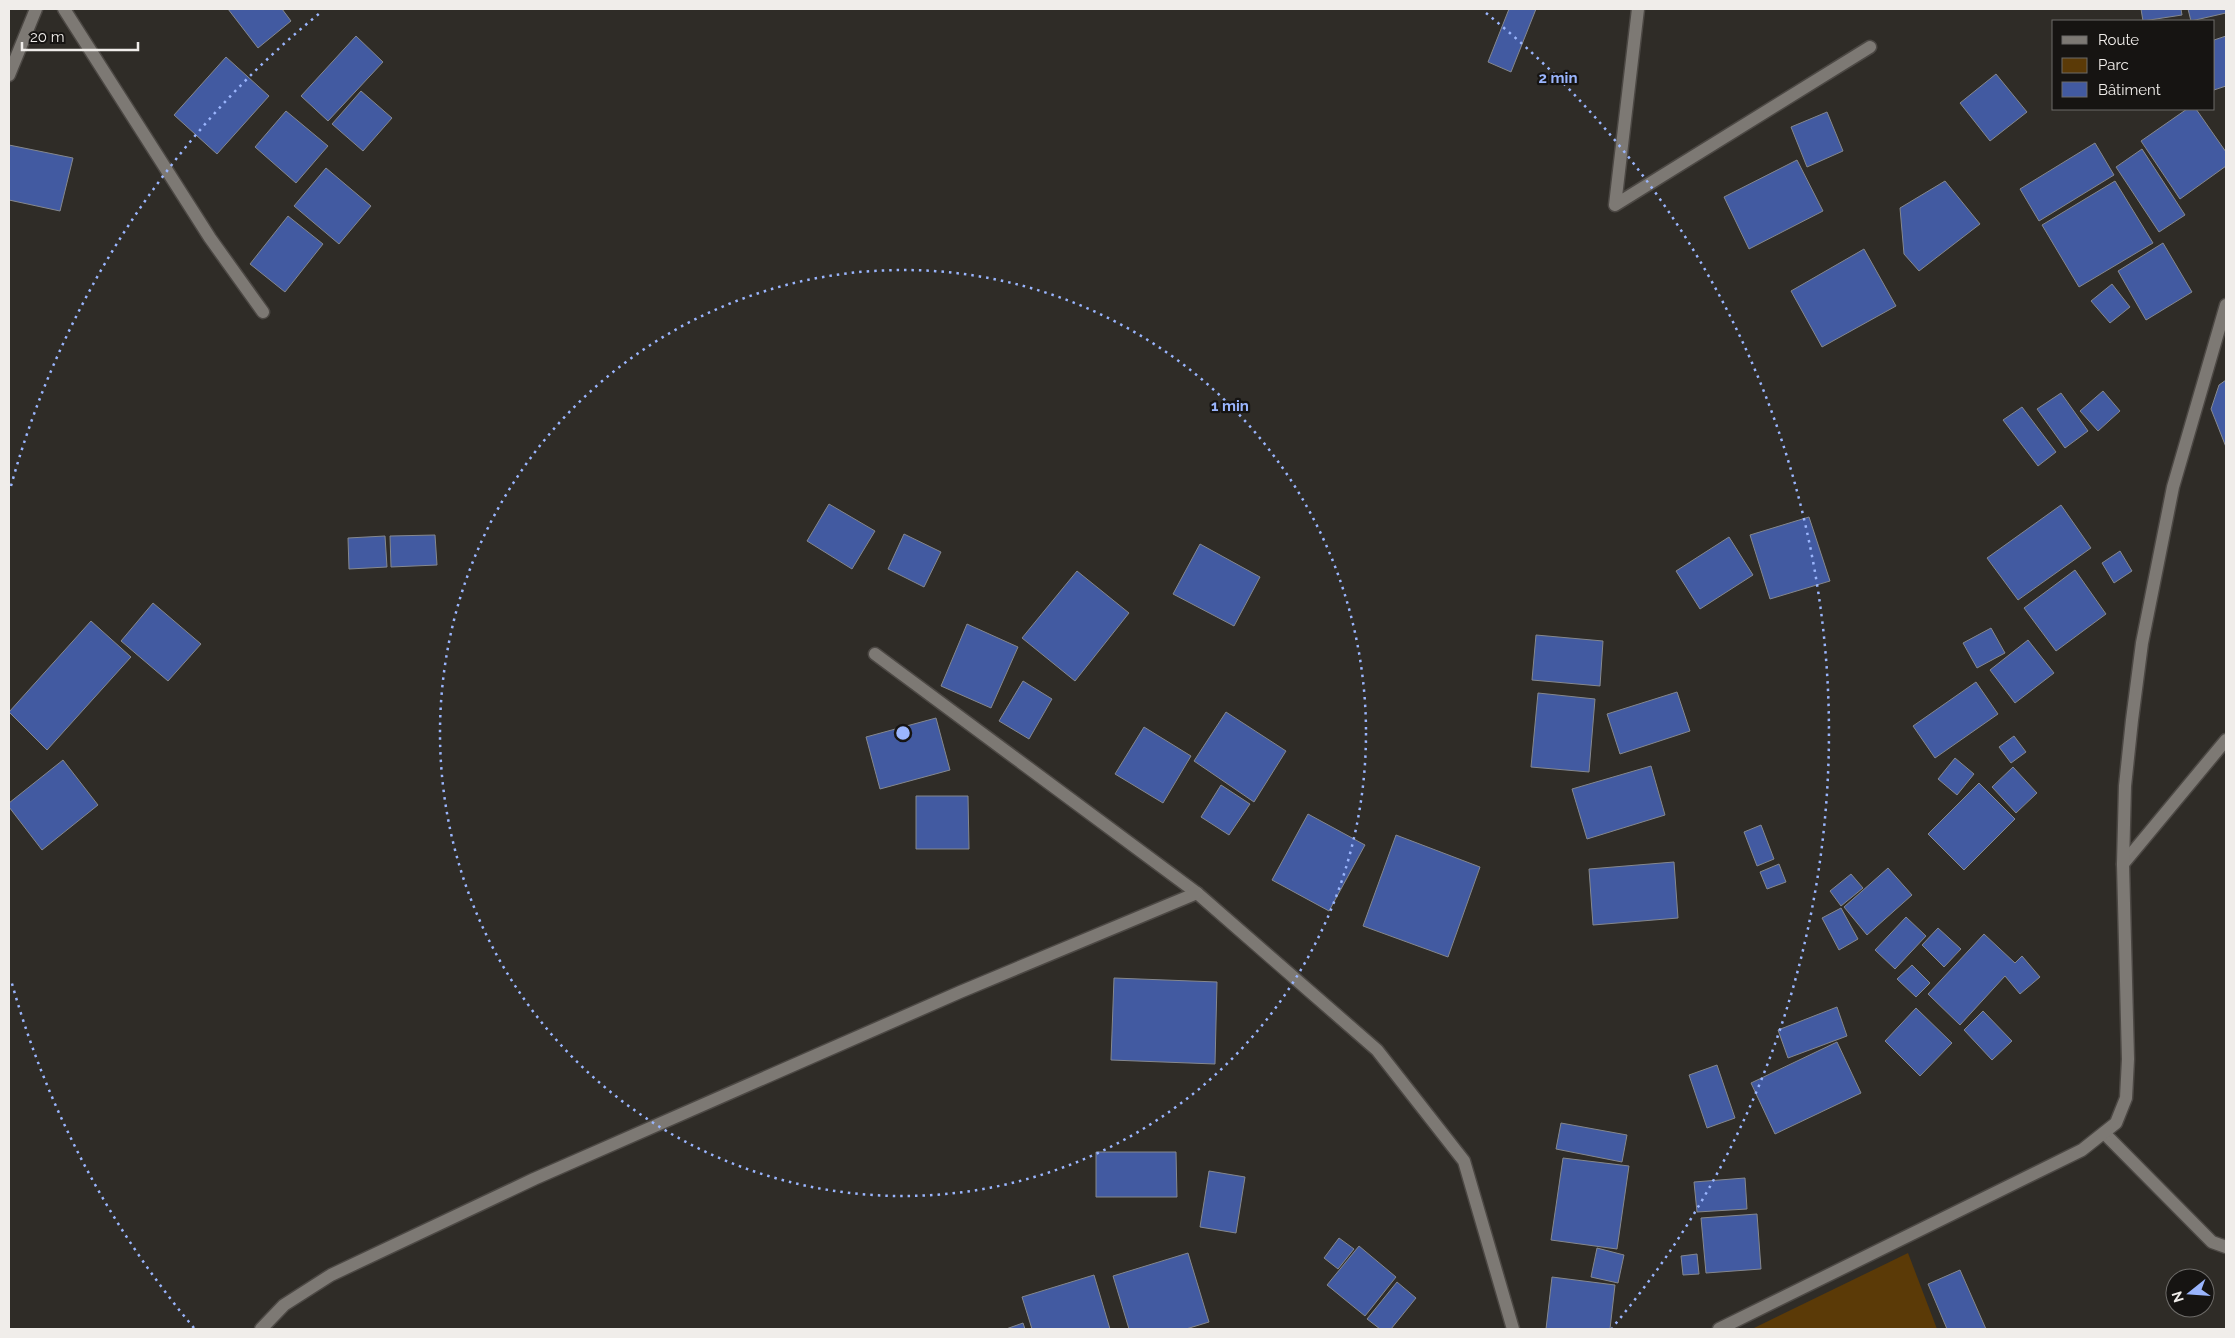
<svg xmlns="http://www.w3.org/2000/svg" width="2235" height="1338" font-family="Raleway,sans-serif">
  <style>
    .green { fill: #5b3a07 }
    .building { fill: #425aa1; stroke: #85888e }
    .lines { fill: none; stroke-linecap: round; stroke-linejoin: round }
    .street-casing { stroke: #4c4844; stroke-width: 15 }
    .secondary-casing { stroke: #4c4844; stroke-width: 15 }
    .street { stroke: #7d7974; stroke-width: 12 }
    .secondary { stroke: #7d7974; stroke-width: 12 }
    .ring { fill: none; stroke: #9ab5fd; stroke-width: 2.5; stroke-dasharray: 2.5 5 }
    .centre { fill: #9ab5fd; stroke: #161412; stroke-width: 2.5 }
    .ring-label { font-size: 15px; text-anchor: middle; font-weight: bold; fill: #9ab5fd; stroke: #161412; stroke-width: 4.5; stroke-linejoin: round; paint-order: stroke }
  </style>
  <rect width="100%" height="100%" fill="#2f2c27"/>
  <path class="green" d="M1908,1253L1937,1329H1752Z"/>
  <g class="building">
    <path d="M228,9H282L291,21L258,48Z"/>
    <path d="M1509,9H1536L1511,72L1488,62Z"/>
    <path d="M2141,9H2181L2182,15L2143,21Z"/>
    <path d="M2188,9H2226V13L2191,21Z"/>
    <path d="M356,36L383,62L328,121L301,96Z"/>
    <path d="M2226,36V86L2214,90V40Z"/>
    <path d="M226,57L269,96L217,154L174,115Z"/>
    <path d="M1996,74L2027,112L1990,141L1960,103Z"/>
    <path d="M361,91L392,118L363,151L332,124Z"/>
    <path d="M2187,109H2196L2226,152V166L2180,199L2141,141Z"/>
    <path d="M286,111L328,146L296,183L255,147Z"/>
    <path d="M1827,112L1843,151L1807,167L1791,127Z"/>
    <path d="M2095,143L2114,175L2039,221L2020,189Z"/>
    <path d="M9,145L73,158L60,211L9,200Z"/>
    <path d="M2142,149L2185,215L2159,232L2116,167Z"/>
    <path d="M1797,160L1823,211L1749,249L1724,197Z"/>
    <path d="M326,168L371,206L339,244L294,206Z"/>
    <path d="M1945,181L1980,224L1919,271L1904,254L1900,208Z"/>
    <path d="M2115,181L2153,243L2079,287L2042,225Z"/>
    <path d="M288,216L323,244L285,292L250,264Z"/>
    <path d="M2163,243L2192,292L2146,320L2118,271Z"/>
    <path d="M1864,249L1896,306L1822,347L1791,291Z"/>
    <path d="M2112,284L2130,307L2110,323L2091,301Z"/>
    <path d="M2226,380V447L2211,409L2219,385Z"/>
    <path d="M2103,391L2120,411L2098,431L2080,411Z"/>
    <path d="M2061,393L2088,431L2065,448L2037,409Z"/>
    <path d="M2022,407L2056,452L2038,466L2003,420Z"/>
    <path d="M829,504L875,531L852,569L807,541Z"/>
    <path d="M2061,505L2091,548L2018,600L1987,558Z"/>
    <path d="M1809,517L1830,581L1770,599L1750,535Z"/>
    <path d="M904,534L941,552L924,587L888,569Z"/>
    <path d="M435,535L437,565L391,567L390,536Z"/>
    <path d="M385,536L387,567L349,569L348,538Z"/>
    <path d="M1729,537L1753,575L1700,609L1676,571Z"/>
    <path d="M1200,544L1260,577L1234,626L1173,594Z"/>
    <path d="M2120,551L2132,571L2114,583L2102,563Z"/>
    <path d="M2075,570L2106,614L2056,651L2024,608Z"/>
    <path d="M1077,571L1129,613L1075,681L1022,638Z"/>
    <path d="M153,603L201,644L168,681L121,641Z"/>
    <path d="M91,621L131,657L47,750L9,712Z"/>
    <path d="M967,624L1018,647L991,708L941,686Z"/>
    <path d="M1991,628L2005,653L1977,668L1963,643Z"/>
    <path d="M1536,635L1603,641L1600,686L1532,680Z"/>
    <path d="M2028,640L2054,673L2015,703L1990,670Z"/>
    <path d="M1023,681L1052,699L1029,739L999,721Z"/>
    <path d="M1976,682L1998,714L1935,758L1913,726Z"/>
    <path d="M1677,692L1690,731L1620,754L1607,714Z"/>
    <path d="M1538,693L1595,699L1589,772L1531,767Z"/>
    <path d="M1226,712L1286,751L1254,802L1194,761Z"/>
    <path d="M936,718L950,770L880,789L866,737Z"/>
    <path d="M1144,727L1191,756L1163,803L1115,774Z"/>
    <path d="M2014,736L2026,752L2011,763L1999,747Z"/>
    <path d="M1955,758L1974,774L1957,795L1938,779Z"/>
    <path d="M63,760L98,805L42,850L9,807V803Z"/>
    <path d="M1651,766L1665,815L1587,839L1572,789Z"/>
    <path d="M2013,767L2037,793L2016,813L1992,787Z"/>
    <path d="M1979,783L2015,819L1964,870L1928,834Z"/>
    <path d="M1221,785L1250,804L1229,835L1201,817Z"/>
    <path d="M916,796H968L969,849H916Z"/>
    <path d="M1308,814L1365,845L1329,911L1272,880Z"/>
    <path d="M1761,825L1774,859L1757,866L1744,832Z"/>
    <path d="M1396,835L1480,867L1448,957L1363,926Z"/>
    <path d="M1674,862L1678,918L1593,925L1589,869Z"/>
    <path d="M1779,864L1786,882L1767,889L1760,872Z"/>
    <path d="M1888,868L1912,895L1867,935L1844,907Z"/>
    <path d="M1851,874L1863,888L1841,906L1830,891Z"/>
    <path d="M1841,908L1858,939L1839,950L1822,918Z"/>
    <path d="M1906,917L1926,936L1895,969L1875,950Z"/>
    <path d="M1938,928L1961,949L1944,967L1922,945Z"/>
    <path d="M1984,934L2015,963L2022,956L2040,977L2020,994L2005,976L1960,1025L1928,994Z"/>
    <path d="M1912,965L1930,983L1916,997L1897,979Z"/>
    <path d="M1114,978L1217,982L1215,1064L1111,1060Z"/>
    <path d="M1837,1007L1847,1036L1788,1058L1778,1030Z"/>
    <path d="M1916,1008L1952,1043L1920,1076L1885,1041Z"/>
    <path d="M1983,1011L2012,1041L1992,1060L1964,1030Z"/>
    <path d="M1837,1042L1861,1093L1775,1134L1751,1083Z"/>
    <path d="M1717,1065L1735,1118L1707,1128L1689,1075Z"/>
    <path d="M1561,1123L1627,1135L1622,1162L1556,1149Z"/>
    <path d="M1096,1152H1176L1177,1197H1096Z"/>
    <path d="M1563,1158L1629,1166L1617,1249L1551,1240Z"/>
    <path d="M1209,1171L1245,1177L1236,1233L1200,1227Z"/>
    <path d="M1745,1178L1747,1209L1697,1212L1694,1182Z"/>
    <path d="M1757,1214L1761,1269L1706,1273L1701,1218Z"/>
    <path d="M1339,1238L1354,1249L1338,1269L1324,1258Z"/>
    <path d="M1359,1246L1396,1277L1365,1316L1327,1285Z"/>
    <path d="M1597,1248L1624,1255L1618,1283L1591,1277Z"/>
    <path d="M1188,1253L1209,1322L1186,1329H1129L1113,1276Z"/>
    <path d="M1697,1254L1699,1274L1683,1275L1681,1256Z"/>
    <path d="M1960,1270L1986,1329H1947L1928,1284Z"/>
    <path d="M1094,1275L1110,1329H1032L1022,1297Z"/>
    <path d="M1552,1277L1615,1285L1610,1329H1546Z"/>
    <path d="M1397,1282L1416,1298L1391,1329H1380L1367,1319Z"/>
    <path d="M1023,1323L1025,1329H1006Z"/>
  </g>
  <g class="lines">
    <defs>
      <g id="street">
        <path d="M64,9L210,238L263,312"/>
        <path d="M1638,9L1615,205L1870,47"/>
        <path d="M9,75L36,9"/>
        <path d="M875,654L1197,893L1377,1050L1464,1161L1513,1329"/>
        <path d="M2123,864L2226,740"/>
        <path d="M2105,1134L2212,1242L2226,1247"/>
        <path d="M261,1329L284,1305L331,1275L534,1179L960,992L1197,893"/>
      </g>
      <path id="secondary" d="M1719,1329L2082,1150L2116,1123L2126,1098L2128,1059L2123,864L2125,786L2132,720L2142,643L2173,487L2226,305"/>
    </defs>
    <use href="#street" class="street-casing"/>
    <use href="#secondary" class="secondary-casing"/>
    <use href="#street" class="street"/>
    <use href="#secondary" class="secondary"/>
  </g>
  <g class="ring">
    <circle cx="903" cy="733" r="463"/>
    <path d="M194 1328A926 926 0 0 1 11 980M11 486A926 926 0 0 1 320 13M1486 13A926 926 0 0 1 1612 1328"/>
  </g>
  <circle cx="903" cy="733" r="8" class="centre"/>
  <g class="ring-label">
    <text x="1558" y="83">2 min</text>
    <text x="1230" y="411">1 min</text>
  </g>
  <rect width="2235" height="1338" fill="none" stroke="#f0edea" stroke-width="20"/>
  <rect x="2052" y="20" width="162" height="90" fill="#161412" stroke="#6d6b68"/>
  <rect x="2062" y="36" width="25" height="8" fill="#7d7974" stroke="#6d6b68"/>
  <text x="2098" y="45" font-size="15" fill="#f0edea">Route</text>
  <rect x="2062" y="58" width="25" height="15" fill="#5b3a07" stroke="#6d6b68"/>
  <text x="2098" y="70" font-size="15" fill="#f0edea">Parc</text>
  <rect x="2062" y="82" width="25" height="15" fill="#425aa1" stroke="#6d6b68"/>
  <text x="2098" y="95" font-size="15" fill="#f0edea">Bâtiment</text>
  <g transform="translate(2190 1293) rotate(253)"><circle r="24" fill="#161412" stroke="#6d6b68"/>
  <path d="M0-4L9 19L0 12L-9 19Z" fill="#9ab5fd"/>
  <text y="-8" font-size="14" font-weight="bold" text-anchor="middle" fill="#f0edea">N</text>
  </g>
  <path d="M22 42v8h116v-8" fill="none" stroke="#f0edea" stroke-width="2.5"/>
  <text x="30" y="42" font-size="15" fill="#f0edea" stroke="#161412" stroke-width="4" paint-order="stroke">20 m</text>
</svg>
